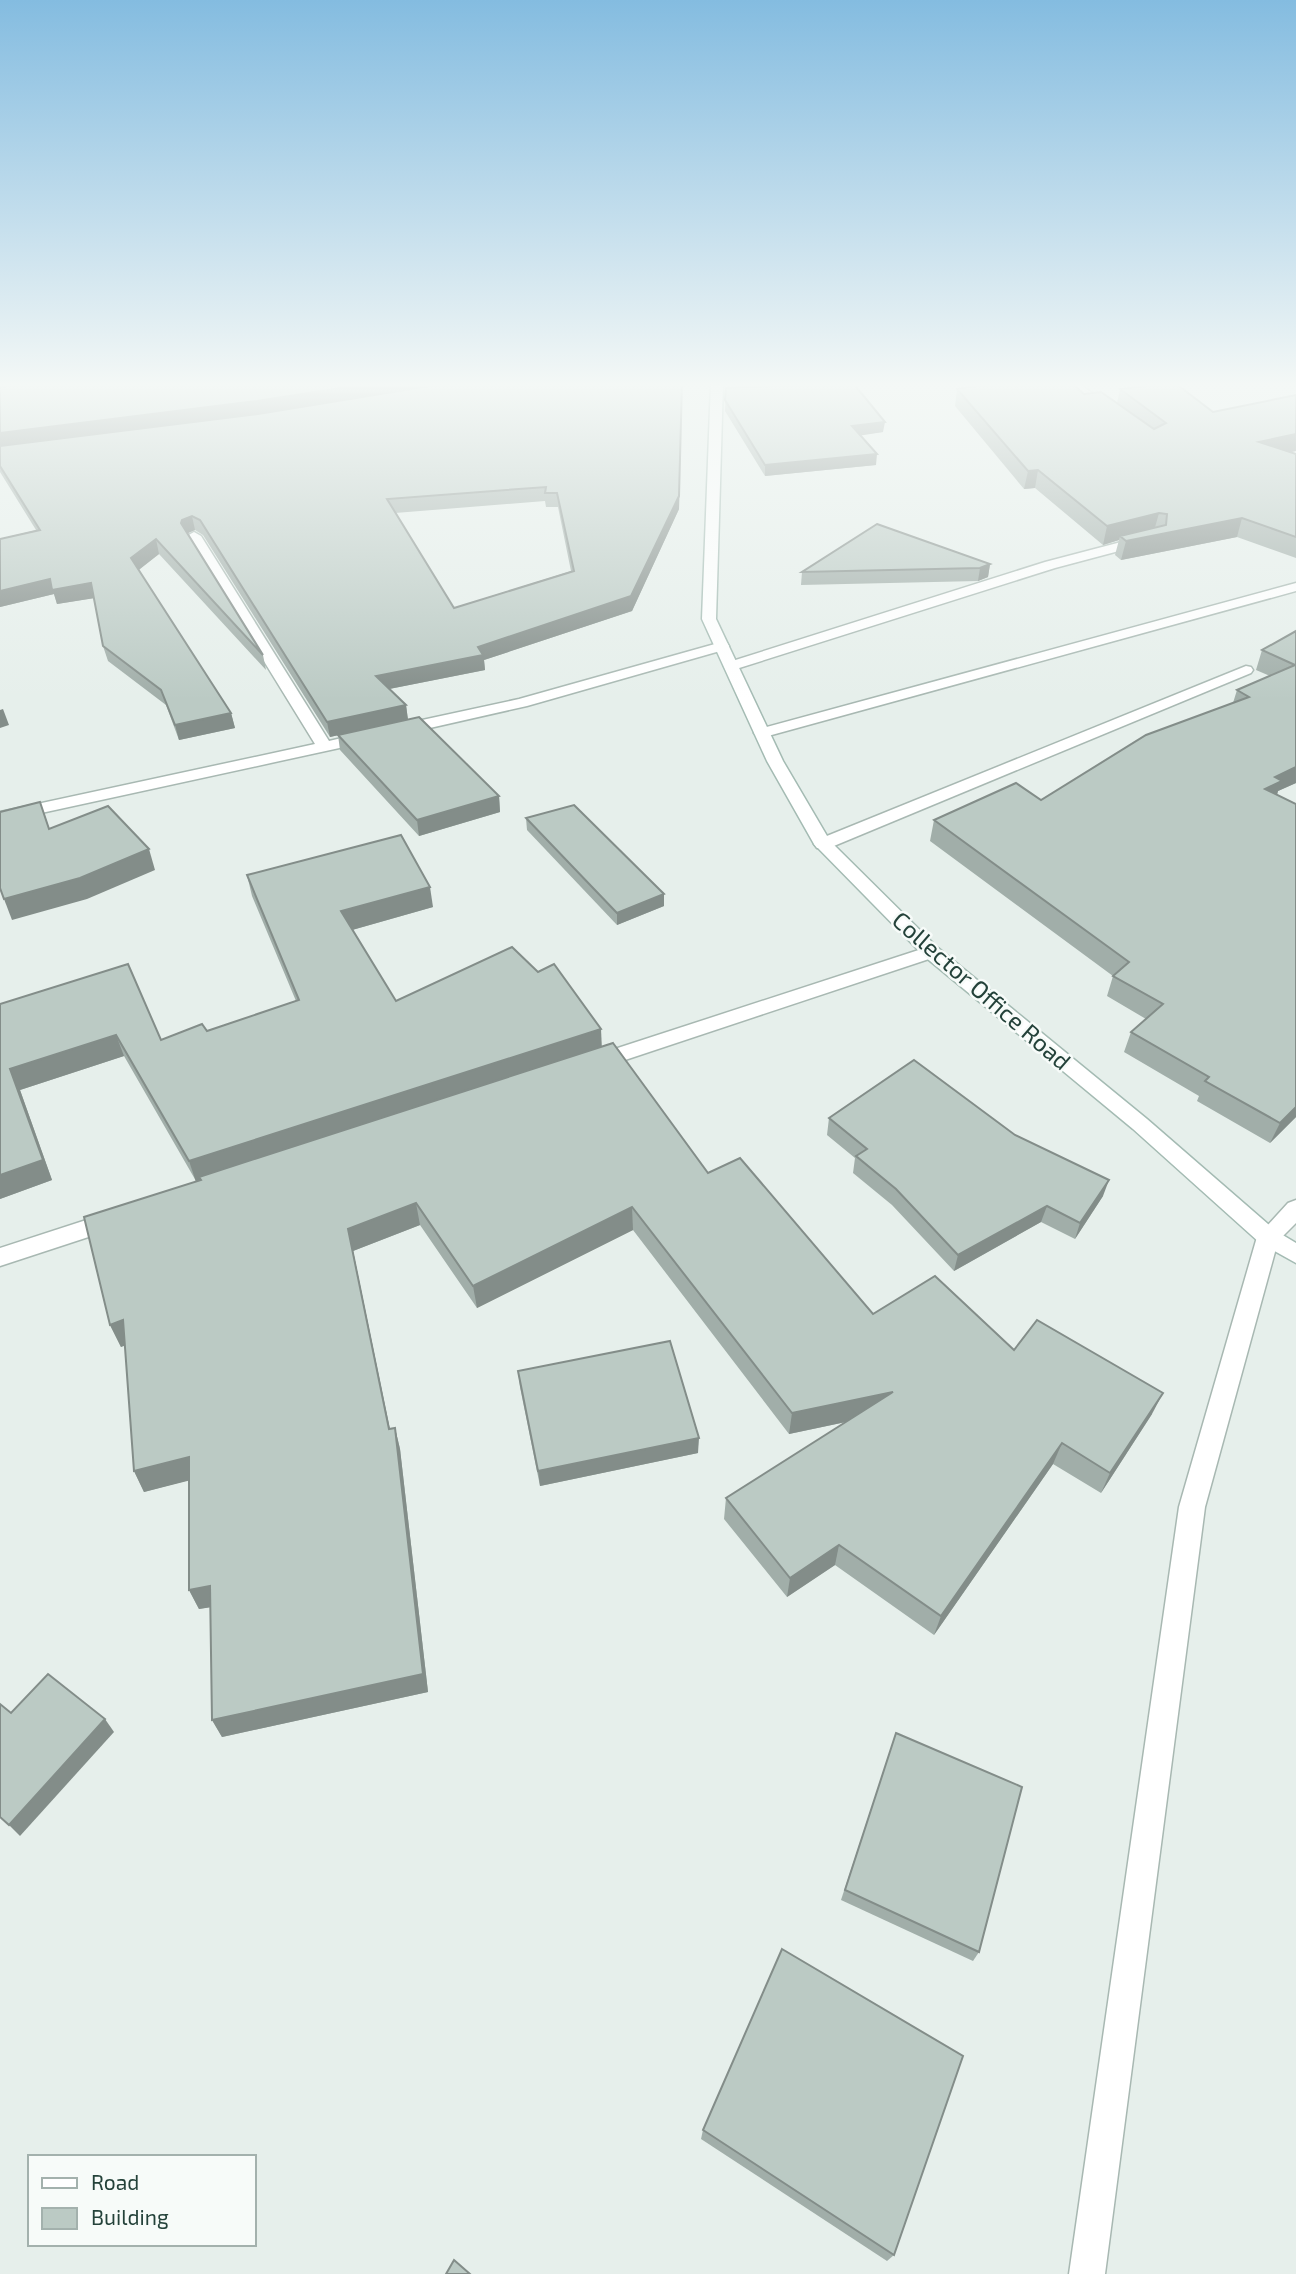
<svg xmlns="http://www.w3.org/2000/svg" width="1296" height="2274" font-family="'Exo 2',sans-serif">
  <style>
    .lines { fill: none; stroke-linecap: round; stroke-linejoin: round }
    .street-casing { stroke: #a8b8b2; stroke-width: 3 }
    .secondary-casing { stroke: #a4bbb3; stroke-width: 3 }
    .street { fill: #fff; fill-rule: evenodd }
    .secondary { fill: #fff; fill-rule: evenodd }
    .wall { fill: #a1aea9; fill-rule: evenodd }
    .shaded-wall { fill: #838d89 }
    .building { fill: #bbcac4; stroke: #838d89; stroke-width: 2; fill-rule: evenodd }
    .labels { text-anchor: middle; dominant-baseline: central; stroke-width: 5; stroke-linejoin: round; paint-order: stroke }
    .street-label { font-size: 24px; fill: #24423a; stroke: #f7fbf9 }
  </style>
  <rect width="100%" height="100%" fill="#e6efeb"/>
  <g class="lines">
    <defs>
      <g id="street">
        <path d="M1064,382H1077L1115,409L1105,411Z"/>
        <path d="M194,532L201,536L329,741L367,732L375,737L367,742L0,822V812L315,744L187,536Z"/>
        <path d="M1144,536L1149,537V543L1055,568L736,669H726L724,666L726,663L1045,562Z"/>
        <path d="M1296,583V591L768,736L762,738L754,733L756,730Z"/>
        <path d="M722,642L727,643L729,646L727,649L527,706L399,735L391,730L399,725L519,699Z"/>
        <path d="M1246,666L1251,667L1253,670L1251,673L829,848H817L814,844L817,840Z"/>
        <path d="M931,946L938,948L940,952L938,956L601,1068H587L584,1063L587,1058Z"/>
        <path d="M1296,1200V1223L1278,1241L1205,1507L1105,2274H1069L1179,1507L1257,1237L1288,1203Z"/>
        <path d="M114,1211L122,1214L125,1220L122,1226L0,1266V1248Z"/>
      </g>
      <path id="secondary" d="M711,382H723L716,619L783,761L830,841L938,948L1147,1119L1276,1231L1296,1243V1263L1260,1243L1133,1129L924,956L814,844L767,761L702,619Z"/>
    </defs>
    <use href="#street" class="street-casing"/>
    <use href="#secondary" class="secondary-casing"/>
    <use href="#street" class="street"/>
    <use href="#secondary" class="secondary"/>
  </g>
  <g class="wall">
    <path d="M0,382H682L679,509L632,611L484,660L485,670L389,689L406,705L408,720L499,796L500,812L419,836L340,750L338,735L330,737L203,535L195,530L187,533L263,655L266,670L159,554L138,570L231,713L235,728L179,740L166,705L108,661L103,646L94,598L57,604L54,594L0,607V539L36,530L0,472ZM545,501L546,507H558L571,571L454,608L395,513Z"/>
    <path d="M965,382H1070L1084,394L1117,403L1120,389L1213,412L1296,395V451L1290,452L1296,454V558L1237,537L1121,560L1115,555L1119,540L1103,545L1035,488L1024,489L955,406L957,389L971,387Z"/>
    <path d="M726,388L883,432L860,435L876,465L765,476L725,411Z"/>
    <path d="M990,564L988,577L978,581L801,585L802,572Z"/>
    <path d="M1296,631V783L1278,791L1277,795L1296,1117L1270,1143L1197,1101L1199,1096L1124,1052L1131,1032L1146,1019L1107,996L1113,976L930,841L934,820L1041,800L1233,703L1237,690L1270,676L1256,670L1262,650Z"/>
    <path d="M526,818L664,906L617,925L527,830Z"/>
    <path d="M247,875L433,907L352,930L396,1001L602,1046L708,1173L873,1314L1014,1350L1152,1414L1101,1493L1053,1464L934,1635L835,1565L787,1597L724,1519L726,1498L846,1422L789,1434L633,1230L477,1308L420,1225L353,1251L390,1429L395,1428L400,1449L428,1692L222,1737L212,1720L210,1607L199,1609L189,1590V1480L144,1492L134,1471L125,1345L121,1347L110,1325L196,1181L124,1056L20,1090L52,1180L0,1199V1004L161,1040L207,1031L296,1001L252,896Z"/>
    <path d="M829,1118L1015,1135L1103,1196L1075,1239L1041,1222L954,1271L892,1205L853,1173L855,1158L827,1135Z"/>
    <path d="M518,1371L698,1453L540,1486L520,1387Z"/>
    <path d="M896,1733L979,1952L973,1961L841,1900Z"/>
    <path d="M703,2130L894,2255L887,2261L701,2139Z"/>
  </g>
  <g class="shaded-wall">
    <path d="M0,382H47L0,389Z"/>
    <path d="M379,382H462L260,414L0,447V433Z"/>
    <path d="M682,382L679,509L632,611L484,660L485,670L379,691L376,676L631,596Z"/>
    <path d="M885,422L883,432L851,437L852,426Z"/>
    <path d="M1296,434V451L1253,460L1259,442Z"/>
    <path d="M877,454L876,465L765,476V465Z"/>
    <path d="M1038,470L1035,488L1024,489L1028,471Z"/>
    <path d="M1159,513L1154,531L1120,536L1119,540L1103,545L1107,526Z"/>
    <path d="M192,516L195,530L186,534L181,523L182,520Z"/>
    <path d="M1242,518L1237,537L1121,560L1126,541Z"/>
    <path d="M156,539L159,554L135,573L131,558Z"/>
    <path d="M990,564L988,577L978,581L980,568Z"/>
    <path d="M50,579L91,583L95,598L57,604L54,594L0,607V591Z"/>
    <path d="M406,705L408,720L330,737L327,722Z"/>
    <path d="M3,709L9,725L0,728V710Z"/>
    <path d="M231,713L235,728L179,740L175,725Z"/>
    <path d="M1296,767V783L1278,791L1275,801L1265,789L1275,777Z"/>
    <path d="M499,796L500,812L419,836L417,820Z"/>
    <path d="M149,849L155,870L87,899L12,920L4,899Z"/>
    <path d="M430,887L433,907L345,932L341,911Z"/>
    <path d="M664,894V906L617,925V913Z"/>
    <path d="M601,1029L602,1050L196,1182L189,1161Z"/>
    <path d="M116,1035L124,1056L20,1090L52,1180L0,1199V1175L10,1069Z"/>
    <path d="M1296,1107V1117L1270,1143L1280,1123Z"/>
    <path d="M1109,1180L1103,1196L1075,1239L1080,1223Z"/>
    <path d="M416,1203L420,1225L353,1251L394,1450L389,1429L348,1229Z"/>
    <path d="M1047,1206L1041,1222L954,1271L958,1255Z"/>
    <path d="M632,1207L633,1230L477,1308L473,1286Z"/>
    <path d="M123,1320L134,1342L121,1347L110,1325Z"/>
    <path d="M893,1392L888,1413L789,1434L792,1413Z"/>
    <path d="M1163,1393L1152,1414L1101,1493L1110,1473Z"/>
    <path d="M395,1428L400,1449L428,1692L222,1737L212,1720Z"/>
    <path d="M699,1438L698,1453L540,1486L538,1471Z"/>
    <path d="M1062,1443L1053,1464L934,1635L941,1616Z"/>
    <path d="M189,1457L199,1478L144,1492L134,1471Z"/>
    <path d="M839,1545L835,1565L787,1597L790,1578Z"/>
    <path d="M210,1586L219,1606L199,1609L189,1590Z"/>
    <path d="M105,1719L114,1732L20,1836L9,1825Z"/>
  </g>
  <g class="building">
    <path d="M34,382H379L257,401L0,433V387Z"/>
    <path d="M454,382H682L679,496L631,596L478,647L483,655L376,676L406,705L327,722L200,520L192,516L182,520L181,523L263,655L156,539L131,558L231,713L175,725L161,690L103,646L91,583L52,590L50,579L0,591V539L40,530L0,466V446L258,414ZM546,487L545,493H557L574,571L454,608L387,499Z"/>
    <path d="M987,382H1070L1084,394L1101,392L1154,429L1166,423L1120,389L1175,383L1213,412L1296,395V434L1259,442L1296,454V537L1242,518L1126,541L1120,536L1166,525L1167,514L1159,513L1107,526L1038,470L1028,471L957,389L990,384Z"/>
    <path d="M853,383L885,422L852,426L877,454L765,465L725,400L726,388Z"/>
    <path d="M877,524L990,564L980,568L802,572Z"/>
    <path d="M1296,631V767L1275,777L1282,781L1265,789L1296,804V1107L1280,1123L1205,1081L1209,1077L1131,1032L1163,1004L1113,976L1129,962L934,820L1016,783L1041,800L1146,735L1249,697L1237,690L1295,665L1262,650Z"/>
    <path d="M419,717L499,796L417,820L338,735Z"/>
    <path d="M40,802L49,829L108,806L149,849L80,878L4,899L0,888V812Z"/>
    <path d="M574,805L664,894L617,913L526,818Z"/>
    <path d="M401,835L430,887L341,911L396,1001L512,947L538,972L554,964L601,1029L189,1161L116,1035L10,1069L43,1160L0,1175V1004L128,964L161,1040L202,1024L207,1031L299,1000L247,875Z"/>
    <path d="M613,1043L708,1173L740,1158L873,1314L935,1276L1014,1350L1037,1320L1163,1393L1110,1473L1062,1443L941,1616L839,1545L790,1578L726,1498L893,1392L792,1413L632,1207L473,1286L416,1203L348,1229L389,1429L395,1428L423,1674L212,1720L210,1586L189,1590V1457L134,1471L123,1320L110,1325L84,1217L201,1180L199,1177Z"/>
    <path d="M914,1060L1015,1135L1109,1180L1080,1223L1047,1206L958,1255L896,1189L856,1156L867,1149L829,1118Z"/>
    <path d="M670,1341L699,1438L538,1471L518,1371Z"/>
    <path d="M48,1674L105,1719L9,1825L0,1817V1704L11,1713Z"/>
    <path d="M896,1733L1022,1787L979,1952L845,1890Z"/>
    <path d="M782,1949L963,2056L894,2255L703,2130Z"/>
    <path d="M454,2260L470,2274H446Z"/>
  </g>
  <linearGradient id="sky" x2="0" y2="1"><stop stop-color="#84bce0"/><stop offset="0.55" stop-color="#f4f8f6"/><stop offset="1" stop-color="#f4f8f6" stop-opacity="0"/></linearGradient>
  <rect width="1296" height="700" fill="url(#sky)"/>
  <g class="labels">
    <g class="street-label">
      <text transform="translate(982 990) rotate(41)">Collector Office Road</text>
    </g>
  </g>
  <rect x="28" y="2155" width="228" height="91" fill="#f7fbf9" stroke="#a3b1ad" stroke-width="2"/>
  <rect x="42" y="2178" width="35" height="10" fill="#ffffff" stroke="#a3b1ad" stroke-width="2"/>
  <text x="91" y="2190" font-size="21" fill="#24423a">Road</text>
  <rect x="42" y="2208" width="35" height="21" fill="#bbcac4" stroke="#a3b1ad" stroke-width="2"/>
  <text x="91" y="2225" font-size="21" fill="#24423a">Building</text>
</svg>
